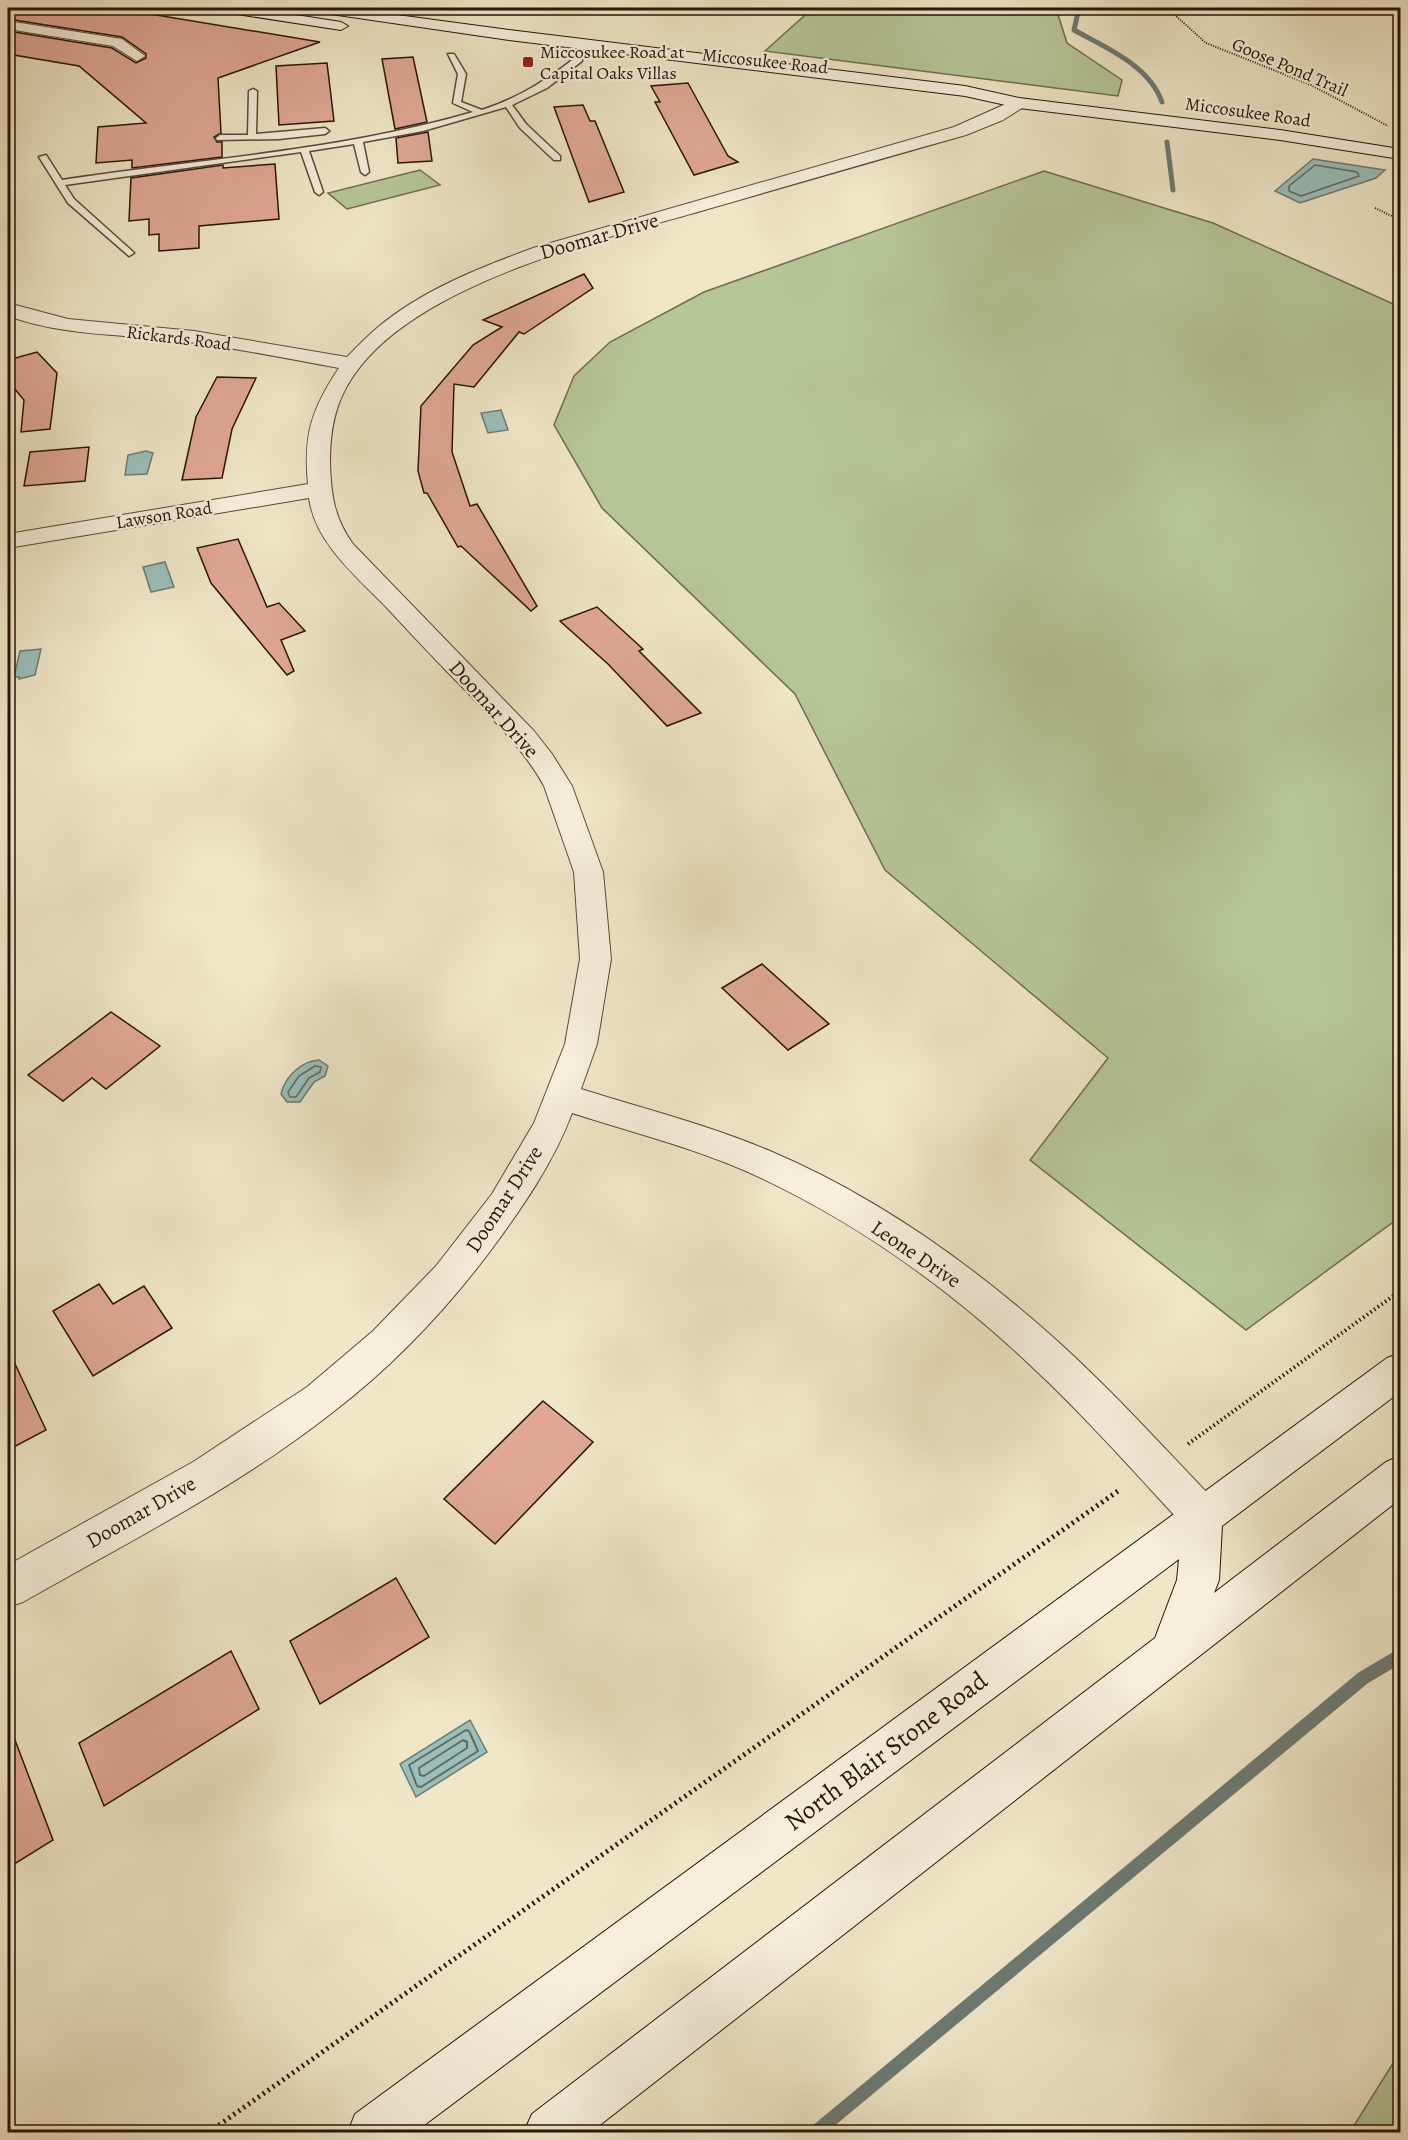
<svg xmlns="http://www.w3.org/2000/svg" width="1408" height="2140" font-family="Alegreya,serif">
  <style>
    .green { fill: #b6c699; stroke: #6f6c50; stroke-width: 1.5 }
    .water { fill: #9bbfbb; stroke: #6d7a73; stroke-width: 1.5 }
    .lines { fill: none; stroke-linecap: round; stroke-linejoin: round }
    .shore-far1 { stroke: #626961; stroke-width: 1.5 }
    .shore { stroke: #626961; stroke-width: 2 }
    .stream-far1 { stroke: #6d7a73; stroke-width: 5 }
    .stream { stroke: #6d7a73; stroke-width: 14 }
    .building { fill: #e1a897; stroke: #281307; stroke-width: 1.5 }
    .lane-casing { stroke: #5a4838; stroke-width: 3 }
    .street-casing { stroke: #5a4838; stroke-width: 2 }
    .secondary-casing { stroke: #281307; stroke-width: 2 }
    .path-far2 { stroke: #281307; stroke-width: 2; stroke-dasharray: 1 1.5; stroke-linecap: butt }
    .path-far1 { stroke: #281307; stroke-width: 4; stroke-dasharray: 1.5 3; stroke-linecap: butt }
    .path { stroke: #281307; stroke-width: 5; stroke-dasharray: 2 4; stroke-linecap: butt }
    .lane { fill: #f5efdc; fill-rule: evenodd }
    .street { fill: #f5efdc; fill-rule: evenodd }
    .secondary { fill: #f5efdc; fill-rule: evenodd }
    .poi-dot { fill: #8f2418; stroke: #f5efdc; stroke-width: 2 }
    .labels { text-anchor: middle; dominant-baseline: central; stroke-width: 4.5; stroke-linejoin: round; paint-order: stroke }
    .far-poi-label { font-size: 18px; fill: #281307; stroke: #f5efdc; text-anchor: start }
    .far-street-label { font-size: 18px; fill: #281307; stroke: #f5efdc }
    .street-label { font-size: 21px; fill: #281307; stroke: #f5efdc }
    .near-street-label { font-size: 26px; fill: #281307; stroke: #f5efdc }
  </style>
  <rect width="100%" height="100%" fill="#f0e7c9"/>
  <filter id="stains"><feTurbulence type="fractalNoise" baseFrequency=".00333" numOctaves="4"/><feColorMatrix values="0 0 0 0 .2 0 0 0 0 .09 0 0 0 0 .02 0 0 0 .5 -.17"/></filter>
  <radialGradient id="worn" r=".72"><stop offset=".6" stop-color="#630" stop-opacity="0"/><stop offset="1" stop-color="#630" stop-opacity=".3"/></radialGradient>
  <g class="green">
    <path d="M813,8H1056L1067,43L1122,80L1118,96L765,51Z"/>
    <path d="M420,170L440,185L347,209L328,193Z"/>
    <path d="M1044,171L1213,223L1400,307V1217L1246,1330L1030,1160L1108,1058L885,870L795,694L602,508L554,425L574,376L610,342L704,292Z"/>
    <path d="M1400,2052V2132H1350Z"/>
  </g>
  <g class="water">
    <path d="M1313,159L1385,170L1376,178L1300,203L1275,191Z"/>
    <path d="M501,410L508,430L488,433L481,413Z"/>
    <path d="M146,451L153,453L147,474L125,475L128,455Z"/>
    <path d="M165,562L174,587L151,592L143,567Z"/>
    <path d="M41,649L35,675L19,679V677H14L20,651Z"/>
    <path d="M319,1060L328,1066L325,1076L314,1082L300,1102H287L281,1094C285,1077 301,1061 319,1060Z"/>
    <path d="M470,1720L487,1752L416,1797L400,1764Z"/>
  </g>
  <g class="lines">
    <g class="shore-far1">
      <path d="M1315,165L1357,172L1359,176L1301,196L1289,191V186Z"/>
      <path d="M315,1066L321,1067L320,1072L309,1078L296,1097H290L288,1092L299,1076Z"/>
    </g>
    <g class="shore">
      <path d="M466,1730L469,1731L478,1751L421,1787L417,1786L409,1765Z"/>
      <path d="M463,1740L467,1742V1748L424,1776L420,1775L419,1768Z"/>
    </g>
    <g class="stream-far1">
      <path d="M1079,8L1074,30C1106,48 1149,65 1162,102"/>
      <path d="M1167,142L1173,190"/>
    </g>
    <path class="stream" d="M816,2132L1363,1678L1400,1656"/>
  </g>
  <g class="building">
    <path d="M8,8H114L320,42L218,78L221,133L214,137L217,142H222V157L132,168V160L96,163L98,127L146,123L79,66L8,54V31L112,48L136,63L146,58V54L122,37L8,19Z"/>
    <path d="M413,57L427,122L395,129L382,59Z"/>
    <path d="M327,63L334,121L279,125L276,66Z"/>
    <path d="M688,83L728,156L738,162L694,175L655,102H660L651,86Z"/>
    <path d="M583,105L590,121H595L624,192L589,202L554,107Z"/>
    <path d="M428,132L432,161L398,163L396,138Z"/>
    <path d="M275,164L279,219L199,226V248L159,251V234L149,235V219L129,221L131,178L223,165V168Z"/>
    <path d="M584,274L593,288L524,334L519,332L474,387L454,384L452,452L470,506L477,504L537,606L531,611L461,546L458,547L427,493H424L418,471L421,406L473,345L502,327L483,320Z"/>
    <path d="M37,352L57,373L50,429L21,432L24,400L8,381V360Z"/>
    <path d="M217,377L256,378L232,429L222,478L182,480L196,417Z"/>
    <path d="M89,447L85,481L24,486L30,452Z"/>
    <path d="M238,539L267,607L279,603L305,631L281,640L294,671L287,675L211,583L197,548Z"/>
    <path d="M597,607L643,649L639,651L701,713L667,726L608,664L560,621Z"/>
    <path d="M762,964L829,1024L788,1050L722,988Z"/>
    <path d="M111,1012L160,1046L106,1089L92,1078L63,1101L28,1075Z"/>
    <path d="M99,1284L113,1304L144,1286L172,1328L93,1376L53,1311Z"/>
    <path d="M8,1349L46,1430L8,1450Z"/>
    <path d="M543,1401L593,1442L495,1544L444,1499Z"/>
    <path d="M396,1578L429,1637L320,1704L290,1641Z"/>
    <path d="M231,1651L259,1709L104,1806L79,1743Z"/>
    <path d="M10,1727L53,1840L8,1868V1728Z"/>
  </g>
  <g class="lines">
    <defs>
      <g id="lane">
        <path d="M448,54H454L466,74L461,102L482,110C518,98 546,81 576,57H582V61L547,88L512,105L526,124L560,156V160H554L520,128L506,107L423,131L363,142L369,172L365,175L361,172L354,144L309,151L323,192L319,195L315,192L301,152L65,185L74,199L132,251L134,253L129,256L68,203L39,157L46,155L62,180C199,159 340,151 473,112L453,103L458,74Z"/>
        <path d="M253,89L257,91L256,134L325,128L329,131L325,134L279,139L217,140L216,138L220,135H248L249,91Z"/>
      </g>
      <g id="street">
        <path d="M8,21L122,39L145,56L137,61L113,46L8,29Z"/>
        <path d="M1019,98L1025,100L1027,103L1025,106L1003,120L966,135C880,159 794,184 708,209C602,240 391,287 342,396C332,418 330,440 330,463C331,494 334,518 353,544L534,731L552,754L572,786L603,872L611,959L597,1044L581,1089C644,1109 709,1125 770,1151C874,1195 970,1263 1054,1338C1111,1389 1163,1447 1216,1502L1222,1516L1216,1530L1202,1535L1188,1530C1135,1473 1084,1415 1028,1363C946,1286 850,1218 748,1172C691,1147 631,1132 572,1113C554,1162 522,1208 491,1250C446,1310 393,1366 333,1412C238,1487 128,1542 23,1602L8,1607V1565L193,1462L307,1387L373,1331L436,1266L492,1194L534,1123L565,1044L580,959L574,872L544,786C525,751 496,723 469,694C441,666 414,637 387,608C357,577 315,543 309,498L8,548V534L308,484C303,435 312,408 339,368C283,358 227,346 171,340C116,334 60,335 8,316V303L68,319L194,331L347,357C357,347 366,337 377,328C422,290 479,268 533,248L954,127Z"/>
      </g>
      <g id="secondary">
        <path d="M217,8H250L341,22L348,26L341,30L224,12Z"/>
        <path d="M310,8H345L509,30L965,86L1019,98L1280,130L1400,149V159L1280,140L1019,108L965,96L509,40L317,12Z"/>
        <path d="M1400,1353V1392L1222,1526L1219,1580L1214,1593L1386,1462L1400,1456V1499L591,2132H524L532,2114L1155,1638L1177,1580L1179,1559L415,2132H348L355,2114L1387,1358Z"/>
      </g>
    </defs>
    <use href="#lane" class="lane-casing"/>
    <use href="#street" class="street-casing"/>
    <use href="#secondary" class="secondary-casing"/>
    <g class="path-far2">
      <path d="M1167,8L1206,43L1311,85L1388,126"/>
      <path d="M1375,208L1400,220"/>
    </g>
    <path class="path-far1" d="M1188,1444L1400,1291"/>
    <path class="path" d="M209,2132L1118,1491"/>
    <use href="#lane" class="lane"/>
    <use href="#street" class="street"/>
    <use href="#secondary" class="secondary"/>
  </g>
  <rect class="poi-dot" x="522" y="56" width="12" height="12" rx="3"/>
  <g class="labels">
    <g class="far-poi-label">
      <text x="540" y="52">Miccosukee Road at<tspan x="540" dy="21">Capital Oaks Villas</tspan></text>
    </g>
    <g class="far-street-label">
      <text transform="translate(765 61) rotate(6)">Miccosukee Road</text>
      <text transform="translate(1290 67) rotate(23)">Goose Pond Trail</text>
      <text transform="translate(1248 112) rotate(8)">Miccosukee Road</text>
      <text transform="translate(179 338) rotate(7)">Rickards Road</text>
      <text transform="translate(164 515) rotate(-9)">Lawson Road</text>
    </g>
    <g class="street-label">
      <text transform="translate(599 236) rotate(-16)">Doomar Drive</text>
      <text transform="translate(494 709) rotate(48)">Doomar Drive</text>
      <text transform="translate(504 1199) rotate(-57)">Doomar Drive</text>
      <text transform="translate(916 1254) rotate(34)">Leone Drive</text>
      <text transform="translate(141 1512) rotate(-30)">Doomar Drive</text>
    </g>
    <g class="near-street-label">
      <text transform="translate(886 1751) rotate(-37)">North Blair Stone Road</text>
    </g>
  </g>
  <rect width="1408" height="2140" fill="none" stroke="#f0e7c9" stroke-width="30"/>
  <rect x="9" y="9" width="1390" height="2122" fill="none" stroke="#281307" stroke-width="3"/>
  <rect x="15" y="15" width="1378" height="2110" fill="none" stroke="#281307" stroke-width="1.5"/>
  <rect width="100%" height="100%" filter="url(#stains)"/>
  <rect width="100%" height="100%" fill="url(#worn)"/>
</svg>
